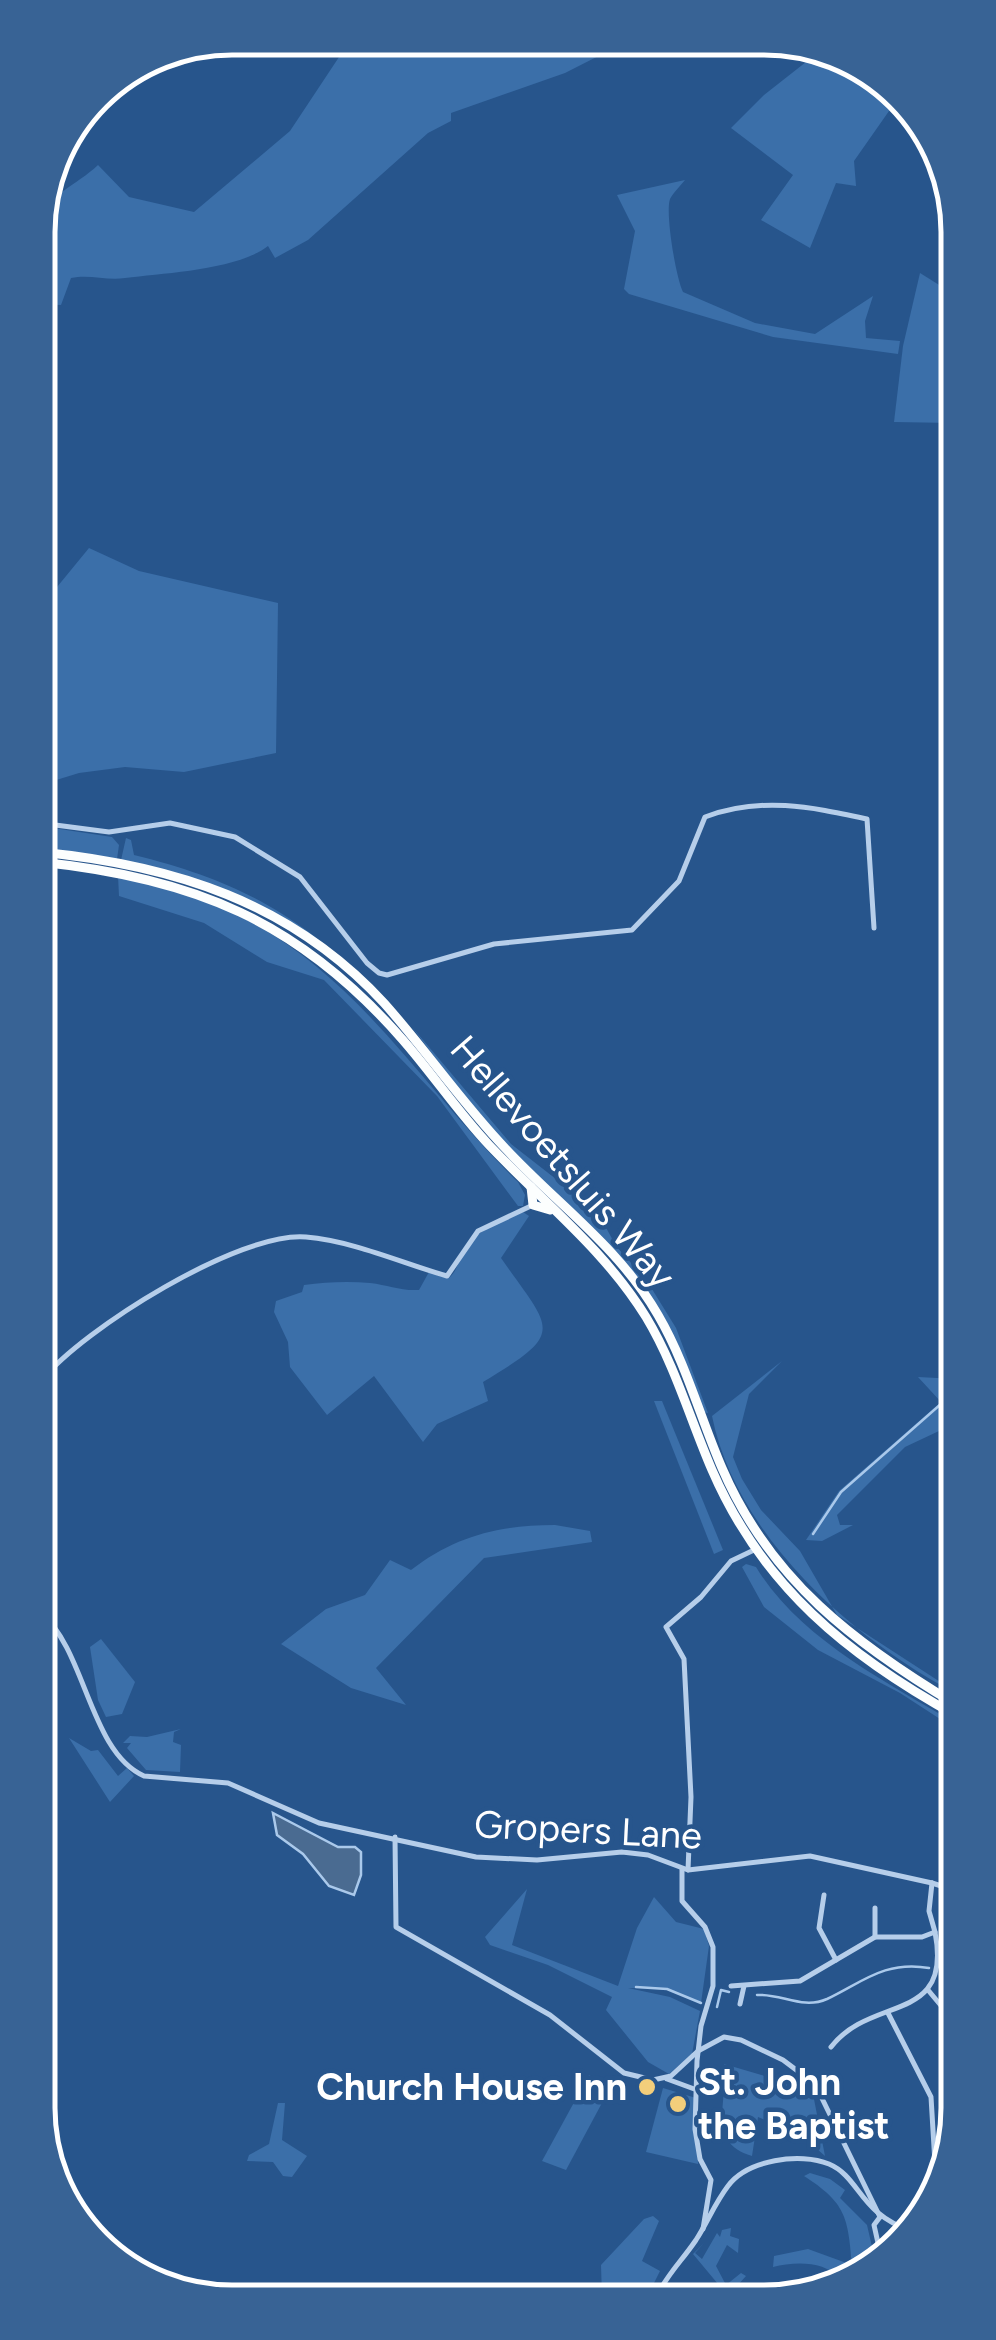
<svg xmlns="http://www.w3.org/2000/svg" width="996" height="2340" font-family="Figtree,sans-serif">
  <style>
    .green { fill: #3b6fa9 }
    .water { fill: #4a6b91; stroke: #aac9eb; stroke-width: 2.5 }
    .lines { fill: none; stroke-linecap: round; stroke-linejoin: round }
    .stream { stroke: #aac9eb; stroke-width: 2.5 }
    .minor { stroke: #b6ceea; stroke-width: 5 }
    .trunk { stroke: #fcfefe; stroke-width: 9 }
    .poi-dot { fill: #f3ce7b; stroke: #27558c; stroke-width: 4 }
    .labels { text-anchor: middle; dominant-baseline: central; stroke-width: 9; stroke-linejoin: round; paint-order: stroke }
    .street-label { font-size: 38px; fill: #fff; stroke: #27558c }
    .poi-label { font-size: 38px; font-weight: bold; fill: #fff; stroke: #27558c; text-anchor: start }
    .rim { fill: none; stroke: #fff; stroke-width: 5 }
  </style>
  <rect width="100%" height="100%" fill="#27558c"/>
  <g class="green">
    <path d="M408,39L630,40L565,73L451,113V121L428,133L308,240L275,258L268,246C237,270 165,273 125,278C107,281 90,274 71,278L61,305L38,304V249L54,230L38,223C47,195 77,185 98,165L129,197L194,212L290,131L345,48L354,42L402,48Z"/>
    <path d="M820,51L871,78L867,82L896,101L854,161L856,186L836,183L810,248L761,220L793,175L731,128L764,95Z"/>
    <path d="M685,180C681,185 673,193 670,199C665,213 676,278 683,292L755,323L815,334L873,296L865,321L866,338L900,341L898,354L773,337L629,294L624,289L635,231L617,195Z"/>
    <path d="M920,273L952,293L953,423L894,422L903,346Z"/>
    <path d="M89,548L139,571L278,603L276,753L184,772L125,767L79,773L40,785L39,609Z"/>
    <path d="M40,826L112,837L119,845L117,859L40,849Z"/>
    <path d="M126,838L131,840L134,855C235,880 290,910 366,980C292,924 213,876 121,860Z"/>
    <path d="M118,876C163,888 209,899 249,921C364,982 427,1094 518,1182L525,1195L523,1206H518L437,1096L324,980L267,962L204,923L119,896Z"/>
    <path d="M412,1027L511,1144L597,1211L616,1246L647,1281L676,1328L708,1413L703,1412L643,1289L497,1140Z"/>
    <path d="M523,1212L529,1216L501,1258C552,1331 567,1332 483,1382L488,1401L437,1424L423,1442L374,1376L327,1415L290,1367L288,1342L274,1312L276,1301L302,1292L304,1285C326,1282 348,1281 370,1283C388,1285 400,1291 419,1290L429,1272L449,1278C459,1269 458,1259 465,1248C478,1229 503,1221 523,1212Z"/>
    <path d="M782,1361L749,1394L733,1457L742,1479L761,1510L800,1551L837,1615L948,1687L957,1684V1694C853,1640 736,1536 712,1416Z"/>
    <path d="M918,1377L956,1379V1423L905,1447L837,1515L840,1525H853L822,1541L806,1540L839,1491L941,1402Z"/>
    <path d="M654,1401H662L723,1550L714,1554Z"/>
    <path d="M555,1525L590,1531L592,1542L484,1558L376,1668L406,1705L351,1688L281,1644L326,1609L365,1595L390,1560L411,1570C455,1536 499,1525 555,1525Z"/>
    <path d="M746,1564L756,1567C800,1639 886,1682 957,1724V1730L900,1693L818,1650L764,1607L742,1567Z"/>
    <path d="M101,1639L135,1682L122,1714L106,1717L98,1700L90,1647Z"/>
    <path d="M181,1729L174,1732L173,1742L181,1745L180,1772L146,1770L127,1748L131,1743H123L130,1736L147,1737Z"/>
    <path d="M69,1738L91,1751L98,1750L118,1776L127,1768L134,1776L110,1802Z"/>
    <path d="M527,1889L512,1945L618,1986L637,1928L654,1897L676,1922L704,1929L709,1946L701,2003L667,1989L628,1988L670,1997L700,2011L692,2054L669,2074L648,2062L606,2010L612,1997L548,1965L490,1945L485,1937Z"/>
    <path d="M724,2064L795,2085L801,2076L813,2094L825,2156L801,2135L758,2117L752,2156C705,2143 729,2100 724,2064Z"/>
    <path d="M589,2075L610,2088L566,2170L542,2161Z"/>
    <path d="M663,2088L696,2098L698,2164L646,2152Z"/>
    <path d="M278,2103H285L282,2140L307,2156L292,2177L283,2176L273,2162L247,2161L249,2155L269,2144Z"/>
    <path d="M810,2173L830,2179L845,2190L840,2198L867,2225L873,2251L840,2279C824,2260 794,2262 773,2267L774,2256L808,2249L852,2265C848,2217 846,2203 804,2176Z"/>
    <path d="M653,2216L659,2221L642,2261L660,2271L647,2297H602L601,2265L644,2219Z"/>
    <path d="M731,2228L730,2236L739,2239L738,2253L727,2245L716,2266L726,2285L741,2273L746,2276L728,2296L693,2254L704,2243L695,2253L702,2259L717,2233L720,2237L722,2230Z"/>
  </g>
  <path class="water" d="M273,1813L338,1847H355L361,1852V1875L354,1895L329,1886L303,1854L277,1835Z"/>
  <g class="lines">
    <g class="stream">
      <path d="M949,1423L951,1398"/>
      <path d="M813,1534L841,1492L950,1396"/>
      <path d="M944,1970L958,1973"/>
      <path d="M636,1987L667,1989L701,2003"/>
      <path d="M757,1995C781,1993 802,2010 827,1999C861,1983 885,1960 929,1968"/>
      <path d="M717,2007L721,1990L729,1992"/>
    </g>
    <g class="minor">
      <path d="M40,823L109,832L170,823L235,837L300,877L367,963L379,973L387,975L494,944L632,930L679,881L705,817C761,796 811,807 867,819L874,928"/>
      <path d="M42,1380C83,1329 240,1231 306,1237C353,1241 402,1263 447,1276L478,1231L533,1205"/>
      <path d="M42,1614C86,1652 90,1752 144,1776L228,1783L319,1823L476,1857L537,1860L622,1852L648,1855L688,1870L810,1856L932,1883"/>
      <path d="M395,1837L396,1927L550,2015L624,2073L653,2080L671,2076L698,2051L724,2037L741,2040L783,2060L815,2084L880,2217"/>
      <path d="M682,1869V1901L705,1927L713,1947V1986L701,2026L697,2061L695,2129L700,2159L711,2180L703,2229"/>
      <path d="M688,1870L691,1797L684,1659L666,1627L701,1597L731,1561L754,1550"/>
      <path d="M932,1883L957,1891"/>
      <path d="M824,1895L819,1928L836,1960"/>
      <path d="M875,1937V1908"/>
      <path d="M731,1986L800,1981L875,1937H922L935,1932L929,1911L932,1883"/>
      <path d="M928,1990L958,2026"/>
      <path d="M740,2004L744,1986"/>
      <path d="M888,2013L931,2097L936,2180"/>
      <path d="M831,2047C872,1994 953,2025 935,1932"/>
      <path d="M667,2079L697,2090"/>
      <path d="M880,2217L874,2225L880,2252"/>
      <path d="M656,2297C669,2272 681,2262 696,2240C707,2223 715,2203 728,2186C747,2160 800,2152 829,2164C860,2177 860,2215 912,2231"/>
    </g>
    <g class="trunk">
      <path d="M40,852C173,865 291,902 384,1003C426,1050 462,1103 505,1148C557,1204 619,1247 658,1315C686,1363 700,1417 722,1468C770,1580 855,1644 957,1705"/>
      <path d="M40,862C194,878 299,921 402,1039C432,1073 457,1111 489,1145C543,1202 604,1249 646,1317C675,1365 690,1419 712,1470C762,1586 848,1656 957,1716"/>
      <path d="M531,1187L533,1205L550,1210"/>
    </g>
  </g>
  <g class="poi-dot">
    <circle cx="647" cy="2087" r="10"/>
    <circle cx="678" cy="2104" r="10"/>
  </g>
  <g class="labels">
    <g class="street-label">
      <text transform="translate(563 1162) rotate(49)">Hellevoetsluis Way</text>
      <text transform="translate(588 1830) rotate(3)">Gropers Lane</text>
    </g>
    <g class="poi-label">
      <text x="698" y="2082">St. John<tspan x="698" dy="44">the Baptist</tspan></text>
      <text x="627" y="2087" text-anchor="end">Church House Inn</text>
    </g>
  </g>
  <path d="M0 0H996V2340H0ZM232 55H764A177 177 0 0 1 941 232V2108A177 177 0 0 1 764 2285H232A177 177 0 0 1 55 2108V232A177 177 0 0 1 232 55Z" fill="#386395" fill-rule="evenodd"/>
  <path class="rim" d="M232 55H764A177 177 0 0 1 941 232V2108A177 177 0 0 1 764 2285H232A177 177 0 0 1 55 2108V232A177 177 0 0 1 232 55Z"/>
</svg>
